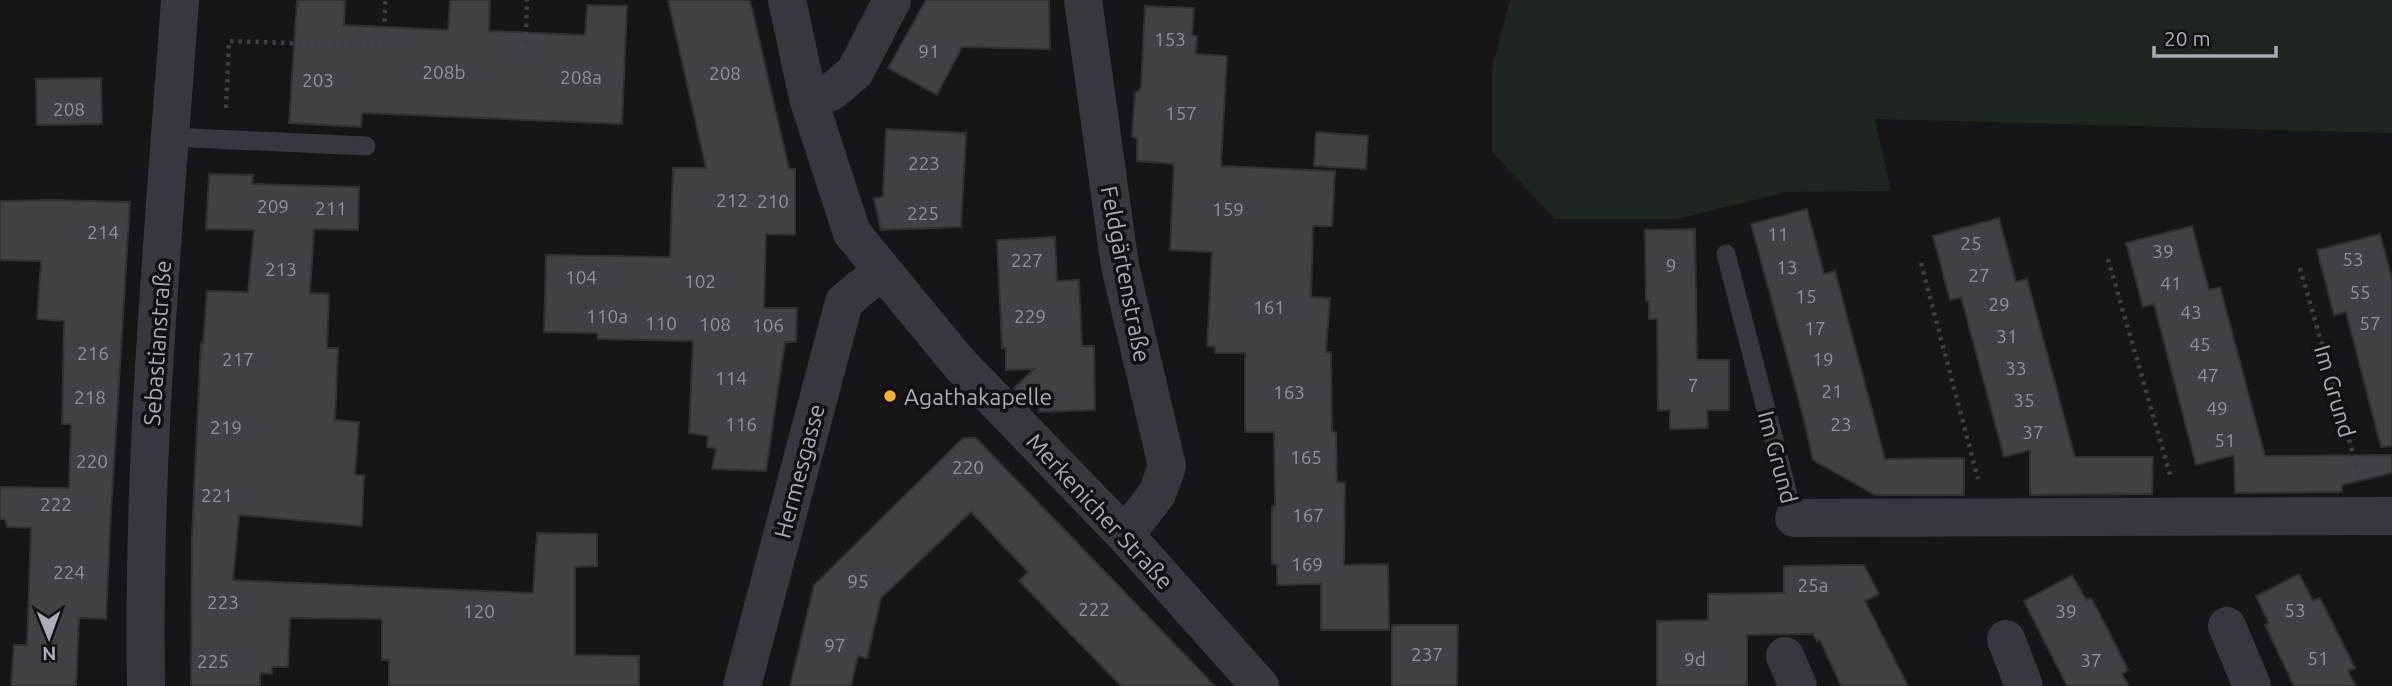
<svg xmlns="http://www.w3.org/2000/svg" width="2392" height="686" font-family="Ubuntu,sans-serif">
  <style>
    .green { fill: #1e261f }
    .building { fill: #404145; stroke: #303034; stroke-width: 2 }
    .lines { fill: none; stroke-linecap: round; stroke-linejoin: round }
    .path { stroke: #3d3f44; stroke-width: 4.5; stroke-dasharray: 3.5 5; stroke-linecap: butt }
    .service { stroke: #37383d; stroke-width: 19 }
    .minor { stroke: #37383d; stroke-width: 38 }
    .tertiary { stroke: #37383d; stroke-width: 38 }
    .poi-dot { fill: #f2b134; stroke: #111113; stroke-width: 2.5 }
    .labels { text-anchor: middle; dominant-baseline: central; stroke-width: 7; stroke-linejoin: round; paint-order: stroke }
    .number-label { font-size: 19px; fill: #8e929b }
    .street-label { font-size: 23px; fill: #a8adb8; stroke: #111113 }
    .poi-label { font-size: 23px; fill: #a8adb8; stroke: #111113; text-anchor: start }
  </style>
  <rect width="100%" height="100%" fill="#161618"/>
  <path class="green" d="M1510,0H2392V133L1875,119L1891,191L1787,192L1677,219H1555L1492,152V68Z"/>
  <g class="building">
    <path d="M297,0H345L344,25L448,30L450,0H490L489,31L585,35L587,5L627,6L622,124L362,113L361,127L289,123Z"/>
    <path d="M668,0H750L789,169H795V235L766,234L764,308H797L796,342H785L766,471L712,469L716,449L707,447L708,436L689,433L693,341L598,339V333L544,332L546,255L670,257L673,168H706Z"/>
    <path d="M926,0H1049L1050,49L962,47L937,95L888,68Z"/>
    <path d="M1145,6L1194,8L1192,35L1197,36L1196,54L1227,56L1221,166L1335,171L1332,226H1313L1311,297L1330,298L1326,352H1331L1332,431L1336,432L1337,482L1345,483L1344,565L1388,564L1389,630H1321V584L1277,585V565L1272,564V507L1275,505L1274,432H1245V353H1215V347L1207,346L1212,252L1170,250L1174,164L1137,161V139L1132,136L1135,93L1141,88Z"/>
    <path d="M101,78L102,124L37,125L36,79Z"/>
    <path d="M886,129L966,133L961,227L881,230L874,198L883,197Z"/>
    <path d="M1316,132L1368,136L1366,169L1314,166Z"/>
    <path d="M209,174L253,175L252,184L359,187L358,230L314,229L310,293L329,294L327,348H338L335,420L359,422L355,475H364L362,526L239,515L233,580L533,593L537,533L597,534V566L575,567V655L639,656V686H389V660H382V619L290,618L288,667H272V674L260,673V686H191L192,534L201,343H203L207,291L248,292L254,230L206,229Z"/>
    <path d="M52,200L130,202L110,529L106,619L79,618L76,686H11L14,645H27L31,528L7,527L5,519H0V487L69,488L71,424H62L64,321L37,319L41,261L0,260V201Z"/>
    <path d="M1807,209L1824,274L1835,271L1885,459L1964,458V495H1875L1813,460L1803,416L1751,224Z"/>
    <path d="M1999,218L2016,282L2027,279L2075,457H2153L2152,494L2030,495V450L2004,457L1961,297L1950,300L1933,236Z"/>
    <path d="M2192,226L2209,290L2220,287L2265,456L2392,455V473L2342,485V492L2235,493L2234,455L2196,465L2154,304L2143,307L2126,243Z"/>
    <path d="M1695,229L1697,360H1729V410H1707L1708,428L1670,429V410L1658,411L1657,319H1649V301H1646L1645,230Z"/>
    <path d="M2380,234L2392,279V446L2381,447L2346,312L2334,315L2317,250Z"/>
    <path d="M1055,237L1057,281L1079,280L1082,346H1094L1095,410L1039,412V393H1018L1014,388L1034,369L1006,370V348H1002L997,240Z"/>
    <path d="M963,438H976L1215,686H1121L1019,581L1028,572L971,512L881,598L867,658L858,656L851,686H790L814,585Z"/>
    <path d="M1846,565H1864L1879,594L1865,601L1908,686H1841L1820,640L1817,641L1813,634L1747,635V686H1657V621L1708,620V594L1784,593V566Z"/>
    <path d="M2299,574L2313,601L2320,598L2355,668L2348,671L2356,686H2294L2265,625L2269,623L2256,596Z"/>
    <path d="M2072,575L2086,600L2091,598L2105,624L2128,670L2122,674L2129,686H2067L2024,601Z"/>
    <path d="M1392,625H1458L1457,686H1392Z"/>
  </g>
  <g class="lines">
    <g class="path">
      <path d="M525,61L527,0"/>
      <path d="M226,108L229,41L384,46L385,0"/>
      <path d="M2108,259L2171,478"/>
      <path d="M1921,263L1978,479"/>
      <path d="M2300,268L2360,478"/>
    </g>
    <g class="service">
      <path d="M171,137L366,146"/>
      <path d="M1726,254L1794,518"/>
    </g>
    <g class="minor">
      <path d="M787,0L808,98L852,233L958,362L1125,535L1260,686"/>
      <path d="M1083,0L1120,266L1167,466L1157,494L1125,535"/>
      <path d="M808,98L831,92L855,72L892,0"/>
      <path d="M1794,518L2392,516"/>
      <path d="M2227,626L2252,686"/>
      <path d="M2006,639L2024,686"/>
      <path d="M1785,656L1798,686"/>
      <path d="M742,686L844,302L881,271"/>
    </g>
    <path class="tertiary" d="M146,686C142,457 164,228 180,0"/>
  </g>
  <circle class="poi-dot" cx="890" cy="396" r="7"/>
  <g class="labels">
    <g class="number-label">
      <text x="1170" y="39">153</text>
      <text x="929" y="51">91</text>
      <text x="444" y="72">208b</text>
      <text x="725" y="73">208</text>
      <text x="581" y="77">208a</text>
      <text x="318" y="80">203</text>
      <text x="69" y="109">208</text>
      <text x="1181" y="113">157</text>
      <text x="924" y="163">223</text>
      <text x="732" y="200">212</text>
      <text x="773" y="201">210</text>
      <text x="273" y="206">209</text>
      <text x="331" y="208">211</text>
      <text x="1228" y="209">159</text>
      <text x="923" y="213">225</text>
      <text x="103" y="232">214</text>
      <text x="1778" y="234">11</text>
      <text x="1971" y="243">25</text>
      <text x="2163" y="251">39</text>
      <text x="2353" y="259">53</text>
      <text x="1027" y="260">227</text>
      <text x="1671" y="265">9</text>
      <text x="1787" y="267">13</text>
      <text x="281" y="269">213</text>
      <text x="1979" y="275">27</text>
      <text x="581" y="277">104</text>
      <text x="700" y="281">102</text>
      <text x="2171" y="283">41</text>
      <text x="2360" y="292">55</text>
      <text x="1806" y="296">15</text>
      <text x="1999" y="304">29</text>
      <text x="1269" y="307">161</text>
      <text x="2191" y="312">43</text>
      <text x="607" y="316">110a</text>
      <text x="1030" y="316">229</text>
      <text x="661" y="323">110</text>
      <text x="2370" y="323">57</text>
      <text x="715" y="324">108</text>
      <text x="768" y="325">106</text>
      <text x="1815" y="328">17</text>
      <text x="2007" y="336">31</text>
      <text x="2200" y="344">45</text>
      <text x="93" y="353">216</text>
      <text x="238" y="359">217</text>
      <text x="1823" y="359">19</text>
      <text x="2016" y="368">33</text>
      <text x="2208" y="375">47</text>
      <text x="731" y="378">114</text>
      <text x="1693" y="385">7</text>
      <text x="1832" y="391">21</text>
      <text x="1289" y="392">163</text>
      <text x="90" y="397">218</text>
      <text x="2024" y="400">35</text>
      <text x="2217" y="408">49</text>
      <text x="741" y="424">116</text>
      <text x="1841" y="424">23</text>
      <text x="226" y="427">219</text>
      <text x="2033" y="432">37</text>
      <text x="2225" y="440">51</text>
      <text x="1306" y="457">165</text>
      <text x="92" y="461">220</text>
      <text x="968" y="467">220</text>
      <text x="217" y="495">221</text>
      <text x="56" y="504">222</text>
      <text x="1308" y="515">167</text>
      <text x="1307" y="564">169</text>
      <text x="69" y="572">224</text>
      <text x="858" y="581">95</text>
      <text x="1813" y="585">25a</text>
      <text x="223" y="602">223</text>
      <text x="1094" y="609">222</text>
      <text x="2295" y="610">53</text>
      <text x="479" y="611">120</text>
      <text x="2066" y="611">39</text>
      <text x="835" y="645">97</text>
      <text x="1427" y="654">237</text>
      <text x="2318" y="658">51</text>
      <text x="1695" y="659">9d</text>
      <text x="2091" y="660">37</text>
      <text x="213" y="661">225</text>
    </g>
    <g class="street-label">
      <text transform="translate(1126 274) rotate(79)">Feldgärtenstraße</text>
      <text transform="translate(157 343) rotate(-86)">Sebastianstraße</text>
      <text transform="translate(2335 391) rotate(74)">Im Grund</text>
      <text transform="translate(1778 457) rotate(75)">Im Grund</text>
      <text transform="translate(799 471) rotate(-75)">Hermesgasse</text>
      <text transform="translate(1100 511) rotate(47)">Merkenicher Straße</text>
    </g>
    <g class="poi-label">
      <text x="904" y="396">Agathakapelle</text>
    </g>
  </g>
  <g transform="translate(49 637) rotate(179)" stroke="#111113" stroke-width="5" paint-order="stroke">
  <path d="M0-5L12 26L0 18L-12 26Z" fill="#a8adb8"/>
  <text y="-10" font-size="19" font-weight="bold" text-anchor="middle" fill="#a8adb8">N</text>
  </g>
  <path d="M2154 46v10h122v-10" fill="none" stroke="#a8adb8" stroke-width="3.5"/>
  <text x="2164" y="46" font-size="21" fill="#a8adb8" stroke="#111113" stroke-width="5" paint-order="stroke">20 m</text>
</svg>
